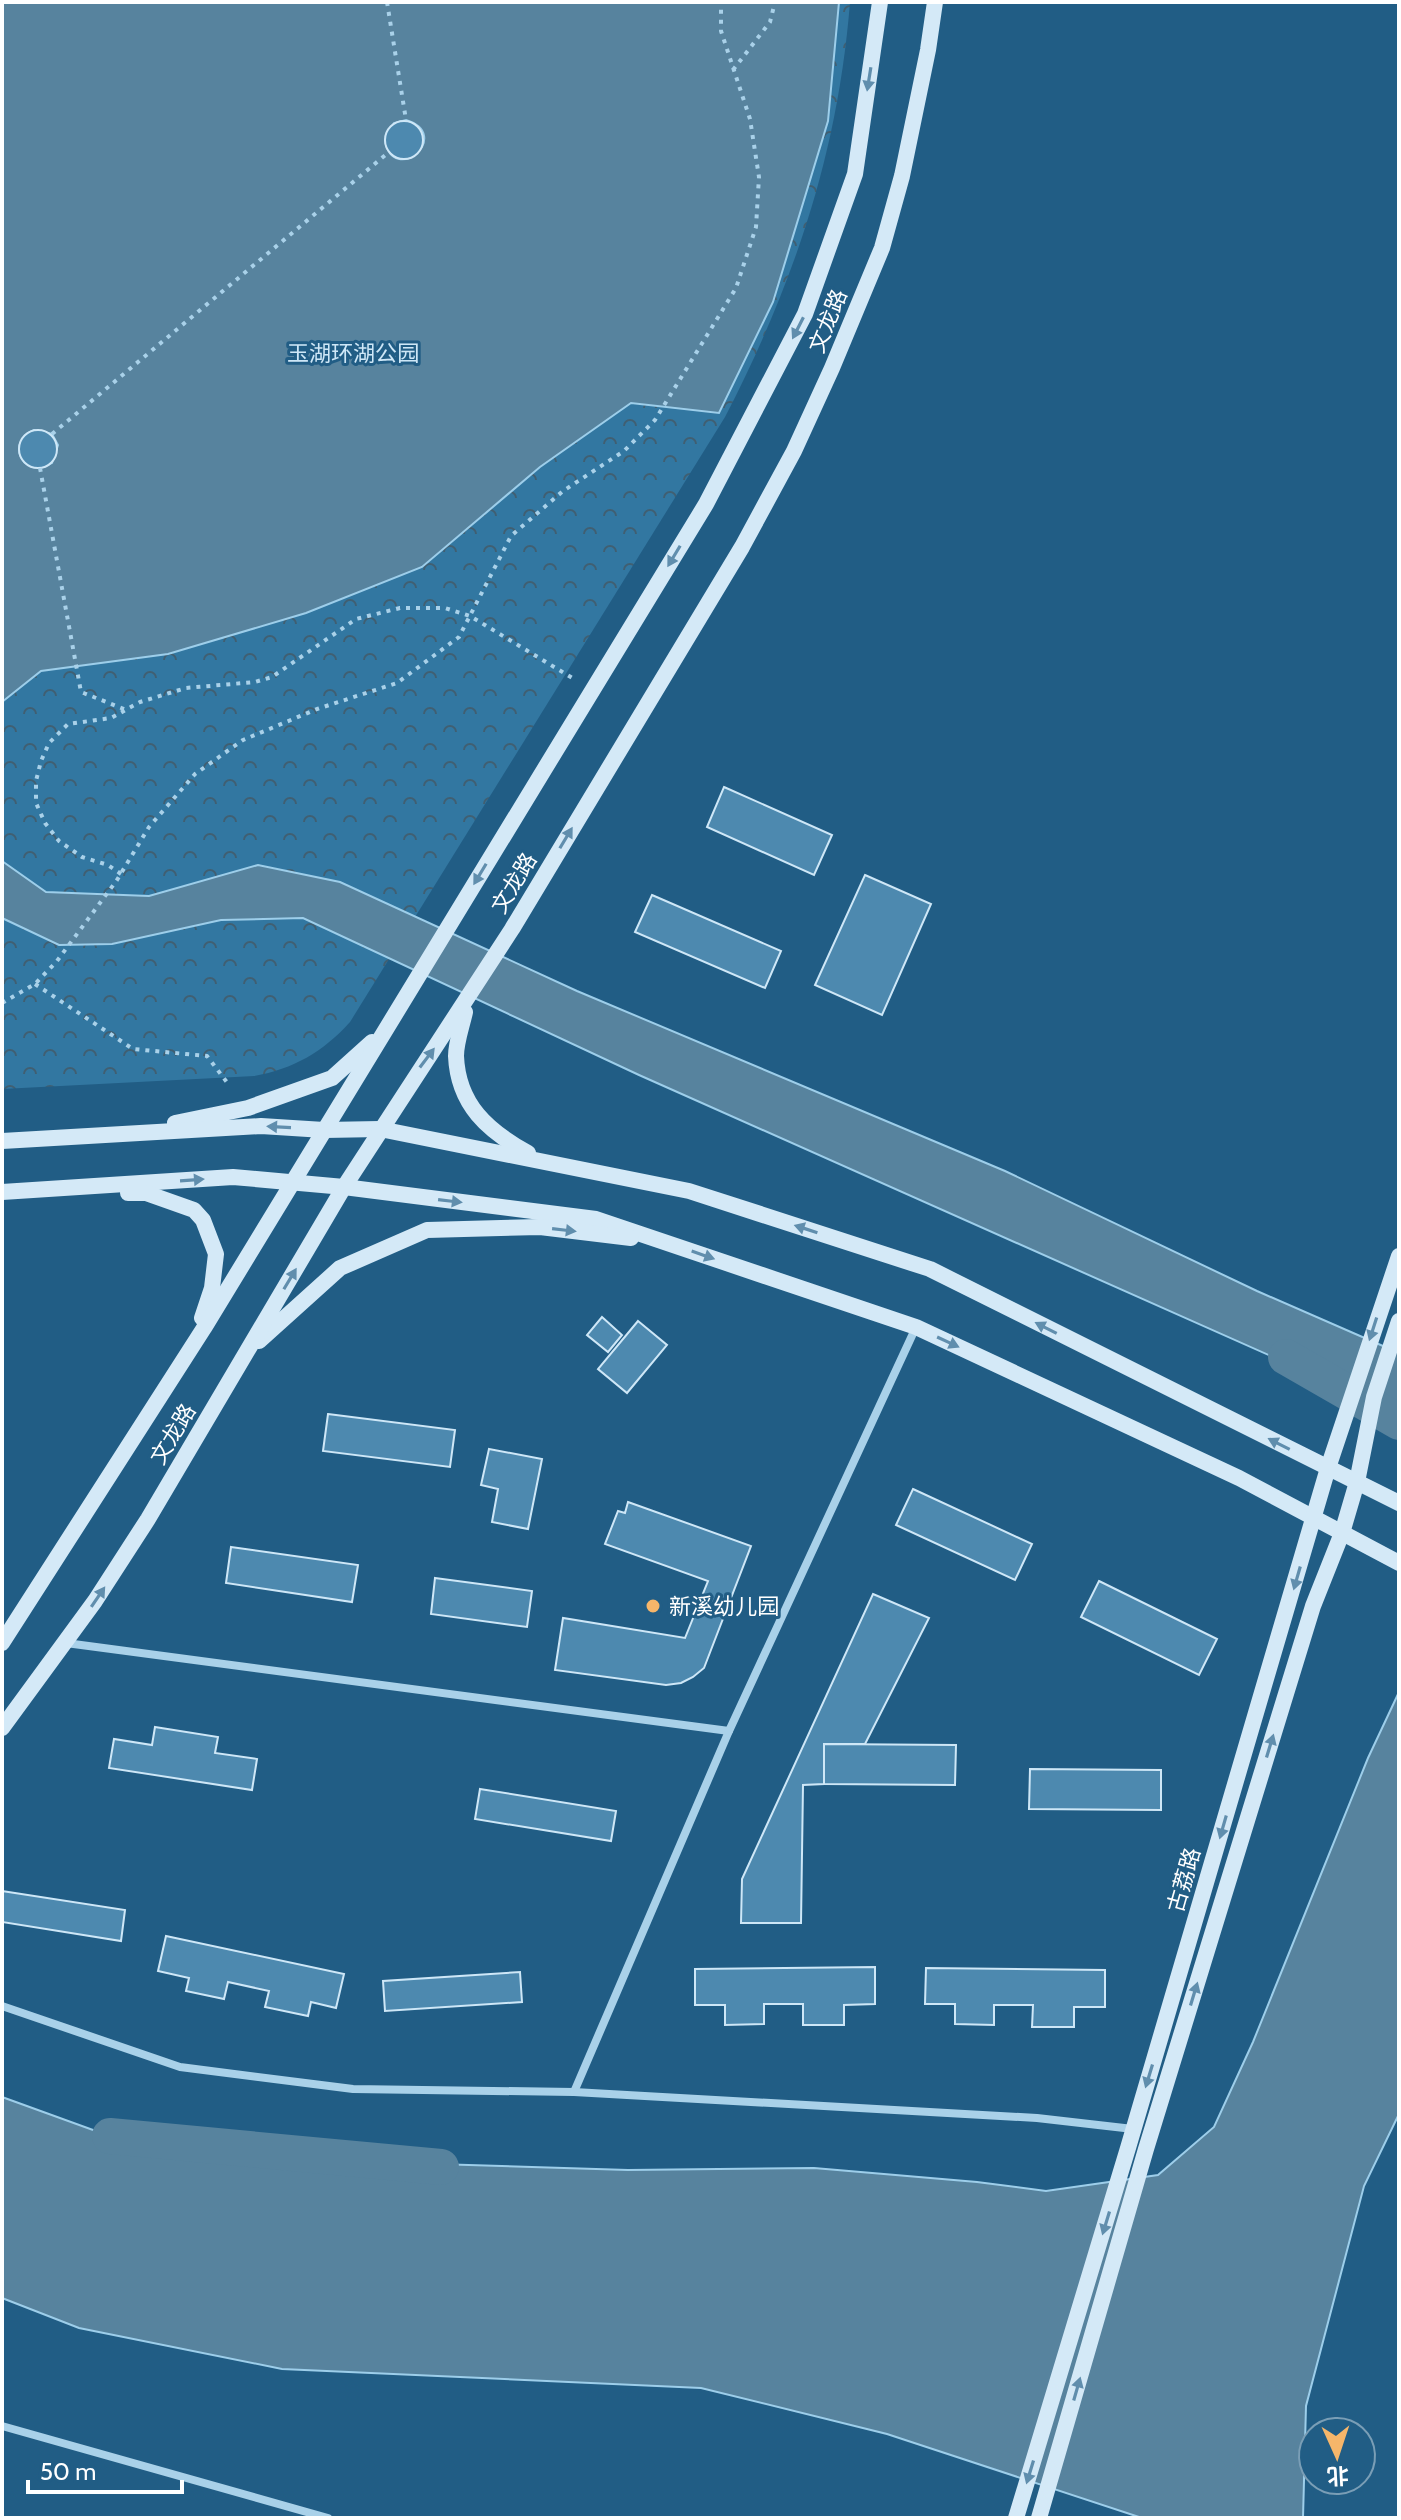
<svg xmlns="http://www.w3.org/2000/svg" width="1401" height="2520" font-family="Cabin,'Noto Sans SC',sans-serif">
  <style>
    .park { fill: url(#park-crowns) }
    .water { fill: #57839e; stroke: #9dceea; stroke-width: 2; fill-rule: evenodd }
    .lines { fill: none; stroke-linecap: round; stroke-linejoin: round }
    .river { stroke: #57839e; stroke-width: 36 }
    .building { fill: #4d89af; stroke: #cee7f7; stroke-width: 2 }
    .path { stroke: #a9d1e9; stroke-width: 4; stroke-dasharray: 4 6; stroke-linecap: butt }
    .street { stroke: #a9d1e9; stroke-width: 8 }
    .secondary { stroke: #d4e9f7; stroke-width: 16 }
    .oneway { fill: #608ead }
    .poi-dot { fill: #f6b66a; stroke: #215d85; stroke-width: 3 }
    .labels { text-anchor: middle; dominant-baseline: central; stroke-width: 6; stroke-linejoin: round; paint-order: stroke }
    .street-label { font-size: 22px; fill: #fff; stroke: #215d85 }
    .park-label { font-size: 22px; fill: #cee7f7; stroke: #215d85 }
    .poi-label { font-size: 22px; fill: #fff; stroke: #215d85; text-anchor: start }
  </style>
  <defs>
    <pattern id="park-crowns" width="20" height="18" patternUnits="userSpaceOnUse" patternTransform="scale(2)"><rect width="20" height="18" fill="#3277a1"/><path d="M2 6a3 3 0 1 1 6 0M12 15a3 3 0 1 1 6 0" fill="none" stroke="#405f72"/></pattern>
  </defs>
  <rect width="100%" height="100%" fill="#215d85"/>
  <path class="park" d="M2,2H850C838,153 794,283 725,417L350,1022C323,1052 293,1069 254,1076L2,1089Z"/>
  <g class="water">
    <path d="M2,2H839L828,121L773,302L719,413L631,403L540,467L422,567L306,613L168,654L41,671L2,702ZM406,120C454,135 393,187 385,140L394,123ZM34,430L52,434L58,445L52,463C24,480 4,443 34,430Z"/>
    <path d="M2,861L46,892L149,896L258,865L340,882L577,991L1005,1171L1257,1291L1399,1353V1413L639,1075L303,918L221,920L112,944L59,945L2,918Z"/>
    <path d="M1399,1692V2114L1364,2186L1306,2406L1303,2518H1142L887,2434L701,2388L282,2369L79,2328L2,2298V2097L93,2130L271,2159L628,2170L814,2168L977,2182L1046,2191L1158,2175L1214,2127L1253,2042L1368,1758Z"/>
  </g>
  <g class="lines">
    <g class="river">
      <path d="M1286,1357L1399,1422"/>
      <path d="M110,2136L441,2167"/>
    </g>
  </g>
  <g class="building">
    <circle cx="404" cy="140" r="19"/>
    <circle cx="38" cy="449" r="19"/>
    <path d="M724,787L832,835L814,875L707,827Z"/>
    <path d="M865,875L931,904L882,1015L815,985Z"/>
    <path d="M652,895L781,951L765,988L635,932Z"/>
    <path d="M602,1317L622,1335L608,1352L587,1335Z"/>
    <path d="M638,1321L667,1345L627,1393L598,1369Z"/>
    <path d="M328,1414L455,1430L450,1467L323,1451Z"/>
    <path d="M489,1449L542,1459L528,1529L492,1522L498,1489L481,1485Z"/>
    <path d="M913,1489L1032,1544L1015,1580L896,1525Z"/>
    <path d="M628,1502L751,1546L704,1668L693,1677L681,1683L666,1685L555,1670L563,1618L685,1638L708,1581L605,1544L618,1511L625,1513Z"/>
    <path d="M231,1547L358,1565L352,1602L226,1583Z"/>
    <path d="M435,1578L532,1591L527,1627L431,1614Z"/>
    <path d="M1099,1581L1217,1639L1199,1675L1081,1617Z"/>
    <path d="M873,1594L929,1618L865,1744H824V1784L803,1785L801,1923H741L742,1879Z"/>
    <path d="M155,1727L218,1737L215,1753L257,1759L252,1790L109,1768L114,1739L152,1745Z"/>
    <path d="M824,1744L956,1745L955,1785L824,1784Z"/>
    <path d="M1030,1769L1161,1770V1810L1029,1809Z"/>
    <path d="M480,1789L616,1811L611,1841L475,1819Z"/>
    <path d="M2,1891L125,1910L121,1941L2,1922Z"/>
    <path d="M166,1936L344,1974L336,2008L311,2002L308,2016L265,2007L269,1991L228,1982L224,1999L186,1991L189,1978L158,1971Z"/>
    <path d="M875,1967V2004L844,2005V2025H803V2004H764V2024L725,2025V2005H695V1969Z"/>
    <path d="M926,1968L1105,1970V2007H1074V2027H1032L1033,2005H994V2025L955,2024V2004H925Z"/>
    <path d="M520,1972L522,2002L385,2011L383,1981Z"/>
  </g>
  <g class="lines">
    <g class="path">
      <path d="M387,2L406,120"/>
      <path d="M733,70L770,22L775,2"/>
      <path d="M52,434L389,152"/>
      <path d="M40,468L81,692L124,709"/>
      <path d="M121,874L108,865L82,857L59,841L45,823L36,803V781L41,761L49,743L68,724L111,718L140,702L186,688L255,682L272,677L356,619L400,608H445L470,616L574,679"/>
      <path d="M35,984L133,1049L207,1056L229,1085"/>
      <path d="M2,1003L35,984L57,961L117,880L149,827L195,774L243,740L317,709L397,683L459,637L511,536L563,491L624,451L655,420L736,288L756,227L759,177L750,119L721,31V2"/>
    </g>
    <g class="street">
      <path d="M66,1643L729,1731L916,1327"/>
      <path d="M2,2006L180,2067L353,2089L574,2092L729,1731"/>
      <path d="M574,2092L1037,2118L1133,2129"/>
      <path d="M2,2426L328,2518"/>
    </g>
    <g class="secondary">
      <path d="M465,1012C462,1026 456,1042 456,1056C458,1105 488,1131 528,1153"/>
      <path d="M175,1123L248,1108L332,1078L372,1042"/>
      <path d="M2,1141L261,1126L324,1130L380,1129L689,1191L930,1269L1399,1503"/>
      <path d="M2,1192L233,1177L344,1187L596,1219L916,1327L1239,1478L1399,1563"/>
      <path d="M128,1193H146L194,1210L203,1220L216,1254L212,1288L202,1318"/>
      <path d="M259,1341L340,1268L427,1230L540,1227L631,1238"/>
      <path d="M2,1643L204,1328L706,504L805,314L855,174L880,2"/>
      <path d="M2,1728L95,1601L148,1519L344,1187L512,929L742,547L794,451L832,368L882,248L902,176L928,50L935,2"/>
      <path d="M1016,2518L1128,2148L1328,1468L1399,1256"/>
      <path d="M1039,2518L1146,2149L1313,1606L1342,1533L1357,1482L1374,1397L1399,1321"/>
    </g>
  </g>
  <defs><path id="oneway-solid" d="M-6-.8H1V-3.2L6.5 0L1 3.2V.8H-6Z" transform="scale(2)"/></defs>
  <g class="oneway">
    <use href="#oneway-solid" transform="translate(869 79) rotate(99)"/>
    <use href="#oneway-solid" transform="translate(798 328) rotate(117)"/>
    <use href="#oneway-solid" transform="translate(674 556) rotate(121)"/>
    <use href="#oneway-solid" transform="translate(566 838) rotate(-59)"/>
    <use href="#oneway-solid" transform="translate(480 874) rotate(121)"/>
    <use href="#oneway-solid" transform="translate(427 1058) rotate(-53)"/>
    <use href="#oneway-solid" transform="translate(279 1127) rotate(-177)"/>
    <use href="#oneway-solid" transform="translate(192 1180) rotate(-4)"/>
    <use href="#oneway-solid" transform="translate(450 1201) rotate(7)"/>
    <use href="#oneway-solid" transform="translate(806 1229) rotate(-162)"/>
    <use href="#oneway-solid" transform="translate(564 1230) rotate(7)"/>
    <use href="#oneway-solid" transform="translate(703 1255) rotate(19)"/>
    <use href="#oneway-solid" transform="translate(290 1279) rotate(-59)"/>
    <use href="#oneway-solid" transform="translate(1046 1328) rotate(-153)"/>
    <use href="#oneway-solid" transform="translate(1373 1329) rotate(108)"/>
    <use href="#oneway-solid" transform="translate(948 1342) rotate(25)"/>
    <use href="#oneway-solid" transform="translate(1279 1444) rotate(-153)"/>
    <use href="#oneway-solid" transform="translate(1297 1578) rotate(106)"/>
    <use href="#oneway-solid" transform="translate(98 1597) rotate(-56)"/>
    <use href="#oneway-solid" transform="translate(1270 1746) rotate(-73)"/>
    <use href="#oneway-solid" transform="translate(1223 1827) rotate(106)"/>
    <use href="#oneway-solid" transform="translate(1194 1994) rotate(-73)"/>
    <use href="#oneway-solid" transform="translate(1149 2076) rotate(107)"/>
    <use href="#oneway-solid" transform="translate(1106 2223) rotate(107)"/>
    <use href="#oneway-solid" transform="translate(1077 2389) rotate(-74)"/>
    <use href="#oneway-solid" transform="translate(1030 2472) rotate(107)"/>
  </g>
  <circle class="poi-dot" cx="653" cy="1606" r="8"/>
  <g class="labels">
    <g class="street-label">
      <text transform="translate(828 321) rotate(-68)">文龙路</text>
      <text transform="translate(514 883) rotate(-59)">文龙路</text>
      <text transform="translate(173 1434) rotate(-59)">文龙路</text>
      <text transform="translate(1184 1880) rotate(-74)">古荔路</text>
    </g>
    <g class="park-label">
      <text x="353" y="353">玉湖环湖公园</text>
    </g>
    <g class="poi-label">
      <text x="669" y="1606">新溪幼儿园</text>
    </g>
  </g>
  <rect width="1401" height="2520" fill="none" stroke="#ffffff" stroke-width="8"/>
  <g transform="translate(1337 2456) rotate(177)"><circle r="38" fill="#215d85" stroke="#7a9eb6" stroke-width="2"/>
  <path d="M0-6L14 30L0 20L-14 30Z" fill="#f6b66a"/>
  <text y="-12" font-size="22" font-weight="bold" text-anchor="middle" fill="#ffffff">北</text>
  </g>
  <path d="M28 2480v12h154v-12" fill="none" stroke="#ffffff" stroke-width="4"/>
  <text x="40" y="2480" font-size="24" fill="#ffffff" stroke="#215d85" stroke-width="6" paint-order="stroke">50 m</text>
</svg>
